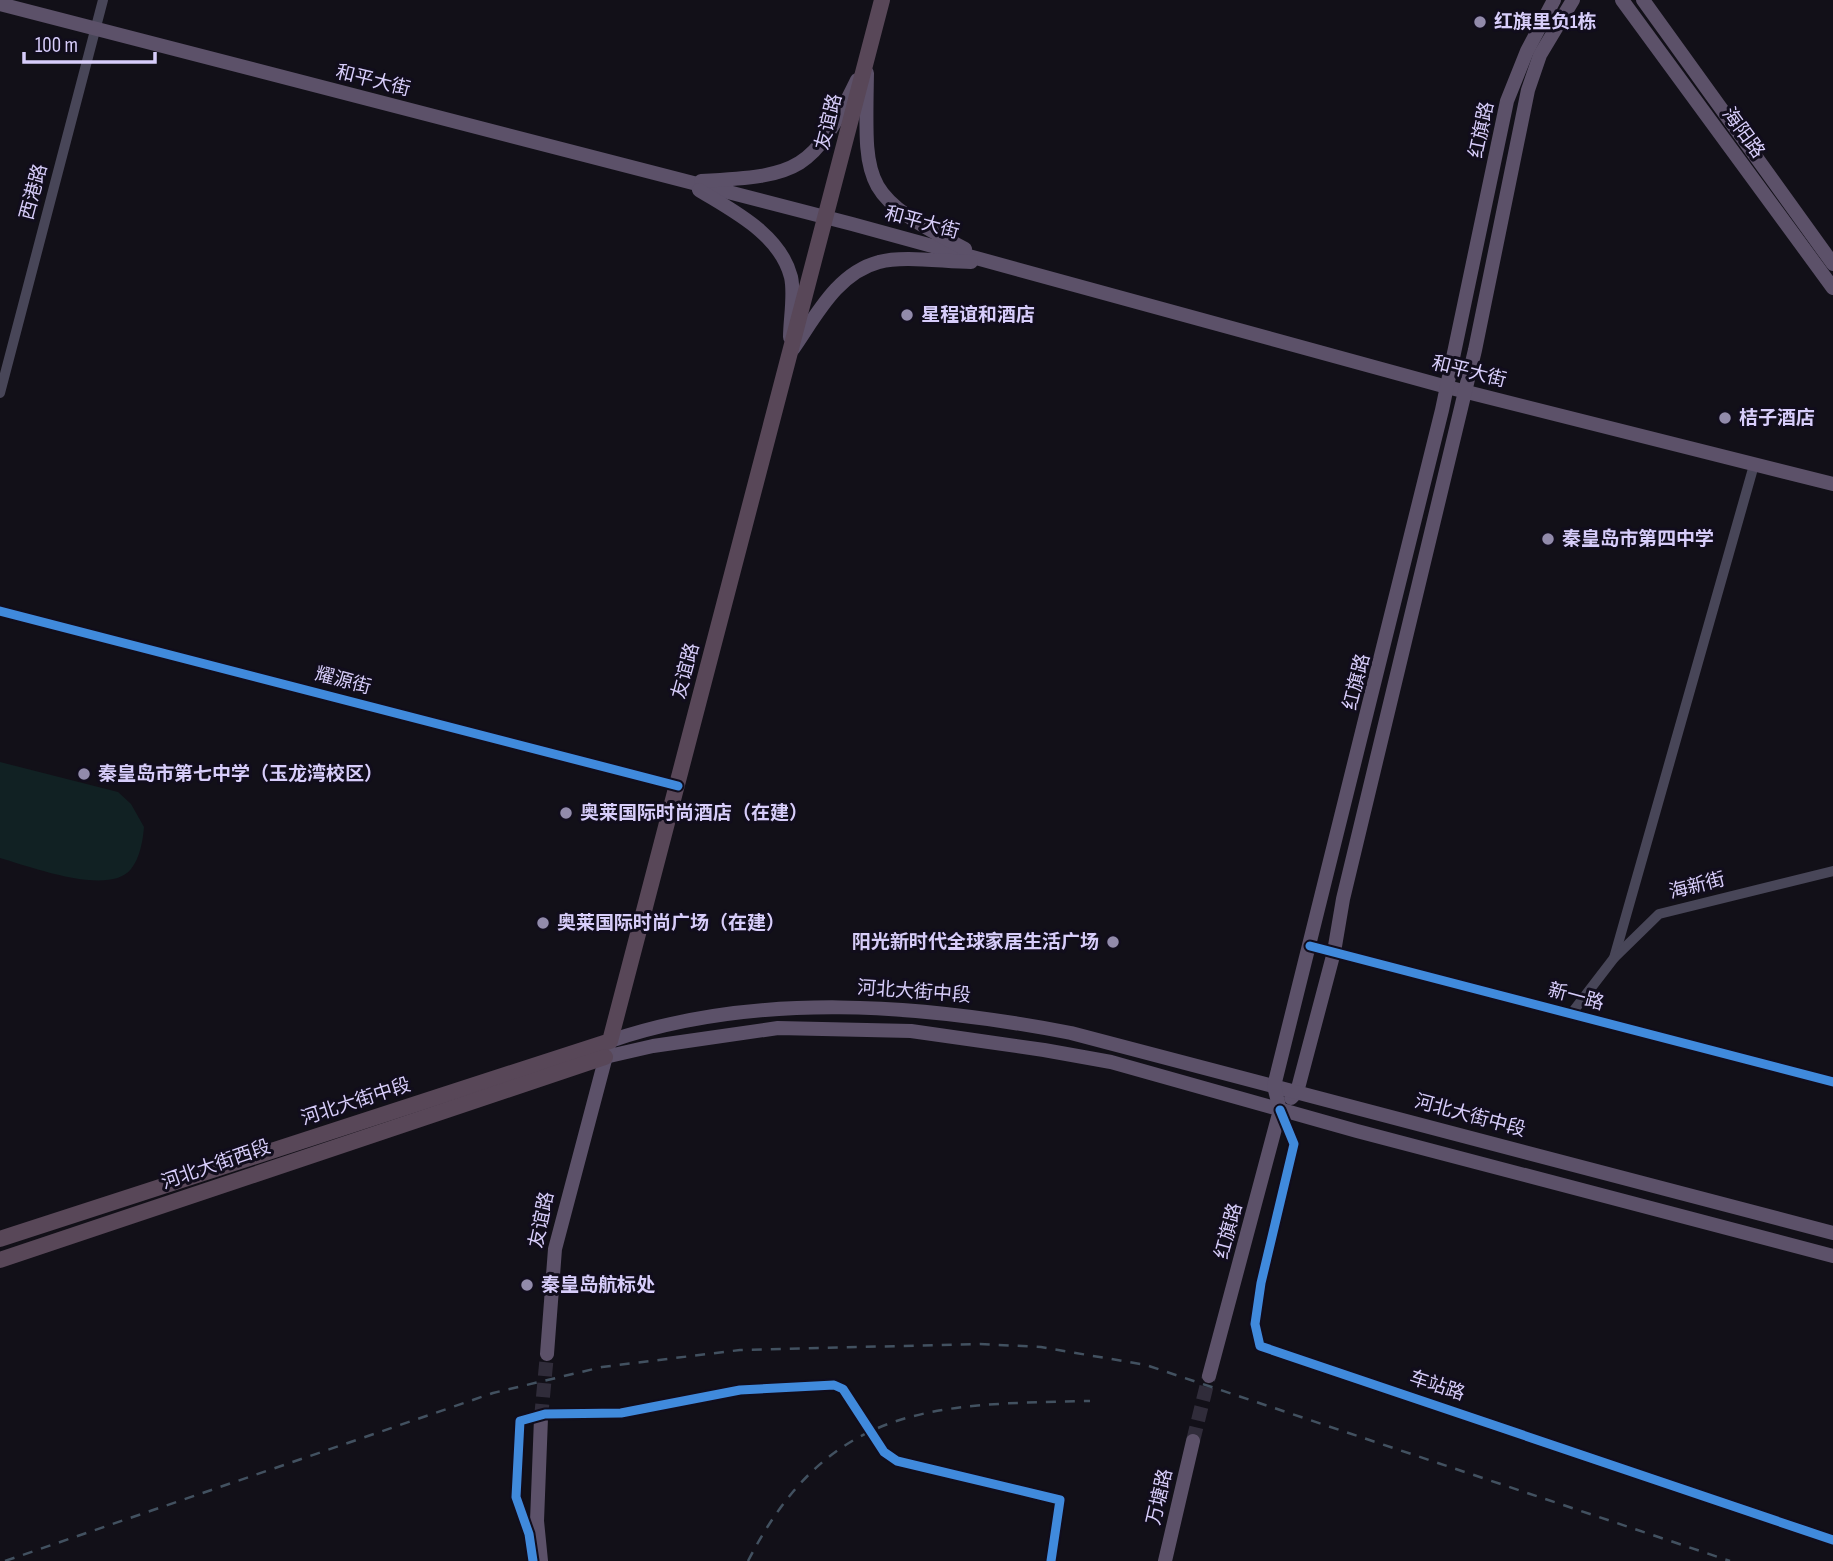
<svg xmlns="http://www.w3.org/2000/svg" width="1833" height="1561" font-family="'Sofia Sans Condensed','Noto Sans SC',sans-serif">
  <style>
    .green { fill: #112123 }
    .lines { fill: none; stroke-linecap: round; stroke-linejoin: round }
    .major-tunnel { stroke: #302c3a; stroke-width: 14; stroke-dasharray: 14 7; stroke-linecap: butt }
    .minor { stroke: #484658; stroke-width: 10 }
    .major { stroke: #5c5169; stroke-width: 14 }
    .highway { stroke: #584758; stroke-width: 16 }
    .rail { stroke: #425160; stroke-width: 2.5; stroke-dasharray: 10 9; stroke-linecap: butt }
    .cycleway-casing { stroke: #110d1c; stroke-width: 13 }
    .cycleway { stroke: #408adc; stroke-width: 9 }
    .poi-dot { fill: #928bab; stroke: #110d1c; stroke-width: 2.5 }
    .labels { text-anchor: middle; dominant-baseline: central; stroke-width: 6; stroke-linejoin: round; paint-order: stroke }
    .poi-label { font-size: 19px; font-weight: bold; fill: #d7cdfa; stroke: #110d1c; text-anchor: start }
    .street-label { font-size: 19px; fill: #d7cdfa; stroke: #110d1c }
  </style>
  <rect width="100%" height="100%" fill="#121018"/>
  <path class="green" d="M0,762L118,792L131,804L144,827C143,840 140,858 131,869C109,897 29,866 0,858Z"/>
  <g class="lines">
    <g class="major-tunnel">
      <path d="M541,1418L547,1354"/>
      <path d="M1193,1441L1209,1376"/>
    </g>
    <g class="minor">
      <path d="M0,393L103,0"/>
      <path d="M0,611L678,786"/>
      <path d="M1310,946L1833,1082"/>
      <path d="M1614,958L1754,465"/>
      <path d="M1571,1014L1614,958L1659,914L1833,871"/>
      <path d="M1280,1110L1294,1144L1261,1283L1255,1324L1260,1346L1833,1540"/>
      <path d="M533,1561L529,1534L516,1497L520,1421L545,1414L621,1413L740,1390L834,1385L843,1389L884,1452L897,1461L1060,1500L1051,1561"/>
    </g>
    <g class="major">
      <path d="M1622,0L1833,288"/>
      <path d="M1643,0L1833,264"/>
      <path d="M0,4L852,224L1447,387L1833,484"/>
      <path d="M867,73C865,188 861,194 965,249"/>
      <path d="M701,181C800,176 813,171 857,80"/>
      <path d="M699,190C733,211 780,234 791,277C795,295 790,319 790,337"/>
      <path d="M793,349C816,316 837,273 879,262C903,255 945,262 971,262"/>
      <path d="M605,1057L653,1046L778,1028L911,1031L1044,1050L1111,1062L1357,1131L1833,1256"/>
      <path d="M1291,1098L1297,1092L1334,952L1343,899L1475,350L1528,90L1540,55L1573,0"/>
      <path d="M547,1354L555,1249L610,1041C757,991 921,1004 1071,1033L1833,1233"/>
      <path d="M1209,1376L1280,1110L1274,1086L1442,410L1507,101L1527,51L1554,0"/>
      <path d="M541,1561L537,1521L541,1418"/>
      <path d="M1165,1561L1193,1441"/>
    </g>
    <g class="highway">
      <path d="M0,1239L610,1041L882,0"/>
      <path d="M0,1260L605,1057"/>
    </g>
    <g class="rail">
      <path d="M5,1561L493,1393L602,1367L740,1350L980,1344L1041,1347L1146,1365L1730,1561"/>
      <path d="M748,1561C829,1404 932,1404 1090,1401"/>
    </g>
    <defs>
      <g id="cycleway">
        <path d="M0,611L678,786"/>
        <path d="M1310,946L1833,1082"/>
        <path d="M1280,1110L1294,1144L1261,1283L1255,1324L1260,1346L1833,1540"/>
        <path d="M533,1561L529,1534L516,1497L520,1421L545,1414L621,1413L740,1390L834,1385L843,1389L884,1452L897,1461L1060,1500L1051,1561"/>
      </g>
    </defs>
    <use href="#cycleway" class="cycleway-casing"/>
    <use href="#cycleway" class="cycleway"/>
  </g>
  <g class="poi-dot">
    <circle cx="1480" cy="22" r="7"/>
    <circle cx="907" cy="315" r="7"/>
    <circle cx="1725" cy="418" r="7"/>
    <circle cx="1548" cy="539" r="7"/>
    <circle cx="84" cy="774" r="7"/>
    <circle cx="566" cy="813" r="7"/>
    <circle cx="543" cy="923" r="7"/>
    <circle cx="1113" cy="942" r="7"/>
    <circle cx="527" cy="1285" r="7"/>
  </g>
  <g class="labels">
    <g class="poi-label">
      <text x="1494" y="22">红旗里负1栋</text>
      <text x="921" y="315">星程谊和酒店</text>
      <text x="1739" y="418">桔子酒店</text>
      <text x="1562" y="539">秦皇岛市第四中学</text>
      <text x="98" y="774">秦皇岛市第七中学（玉龙湾校区）</text>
      <text x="580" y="813">奥莱国际时尚酒店（在建）</text>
      <text x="557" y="923">奥莱国际时尚广场（在建）</text>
      <text x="1099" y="942" text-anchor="end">阳光新时代全球家居生活广场</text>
      <text x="541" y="1285">秦皇岛航标处</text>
    </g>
    <g class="street-label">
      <text transform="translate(373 81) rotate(14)">和平大街</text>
      <text transform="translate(829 122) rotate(-76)">友谊路</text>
      <text transform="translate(1482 130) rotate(-78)">红旗路</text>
      <text transform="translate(1743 133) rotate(54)">海阳路</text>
      <text transform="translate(34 192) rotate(-75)">西港路</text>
      <text transform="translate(922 223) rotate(15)">和平大街</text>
      <text transform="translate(1469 372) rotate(14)">和平大街</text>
      <text transform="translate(686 671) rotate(-75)">友谊路</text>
      <text transform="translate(343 681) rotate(15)">耀源街</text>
      <text transform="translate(1357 682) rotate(-76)">红旗路</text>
      <text transform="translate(1697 886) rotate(-14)">海新街</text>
      <text transform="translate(914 992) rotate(4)">河北大街中段</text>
      <text transform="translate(1576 997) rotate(15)">新一路</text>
      <text transform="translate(356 1102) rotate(-18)">河北大街中段</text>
      <text transform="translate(1470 1116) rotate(15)">河北大街中段</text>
      <text transform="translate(216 1165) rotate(-19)">河北大街西段</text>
      <text transform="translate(542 1220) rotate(-78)">友谊路</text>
      <text transform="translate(1229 1231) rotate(-75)">红旗路</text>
      <text transform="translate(1437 1386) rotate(18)">车站路</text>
      <text transform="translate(1160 1497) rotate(-77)">万塘路</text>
    </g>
  </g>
  <path d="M24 52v10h131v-10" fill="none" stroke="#d7cdfa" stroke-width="3.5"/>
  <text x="35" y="52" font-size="21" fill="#d7cdfa" stroke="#110d1c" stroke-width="5" paint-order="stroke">100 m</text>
</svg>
